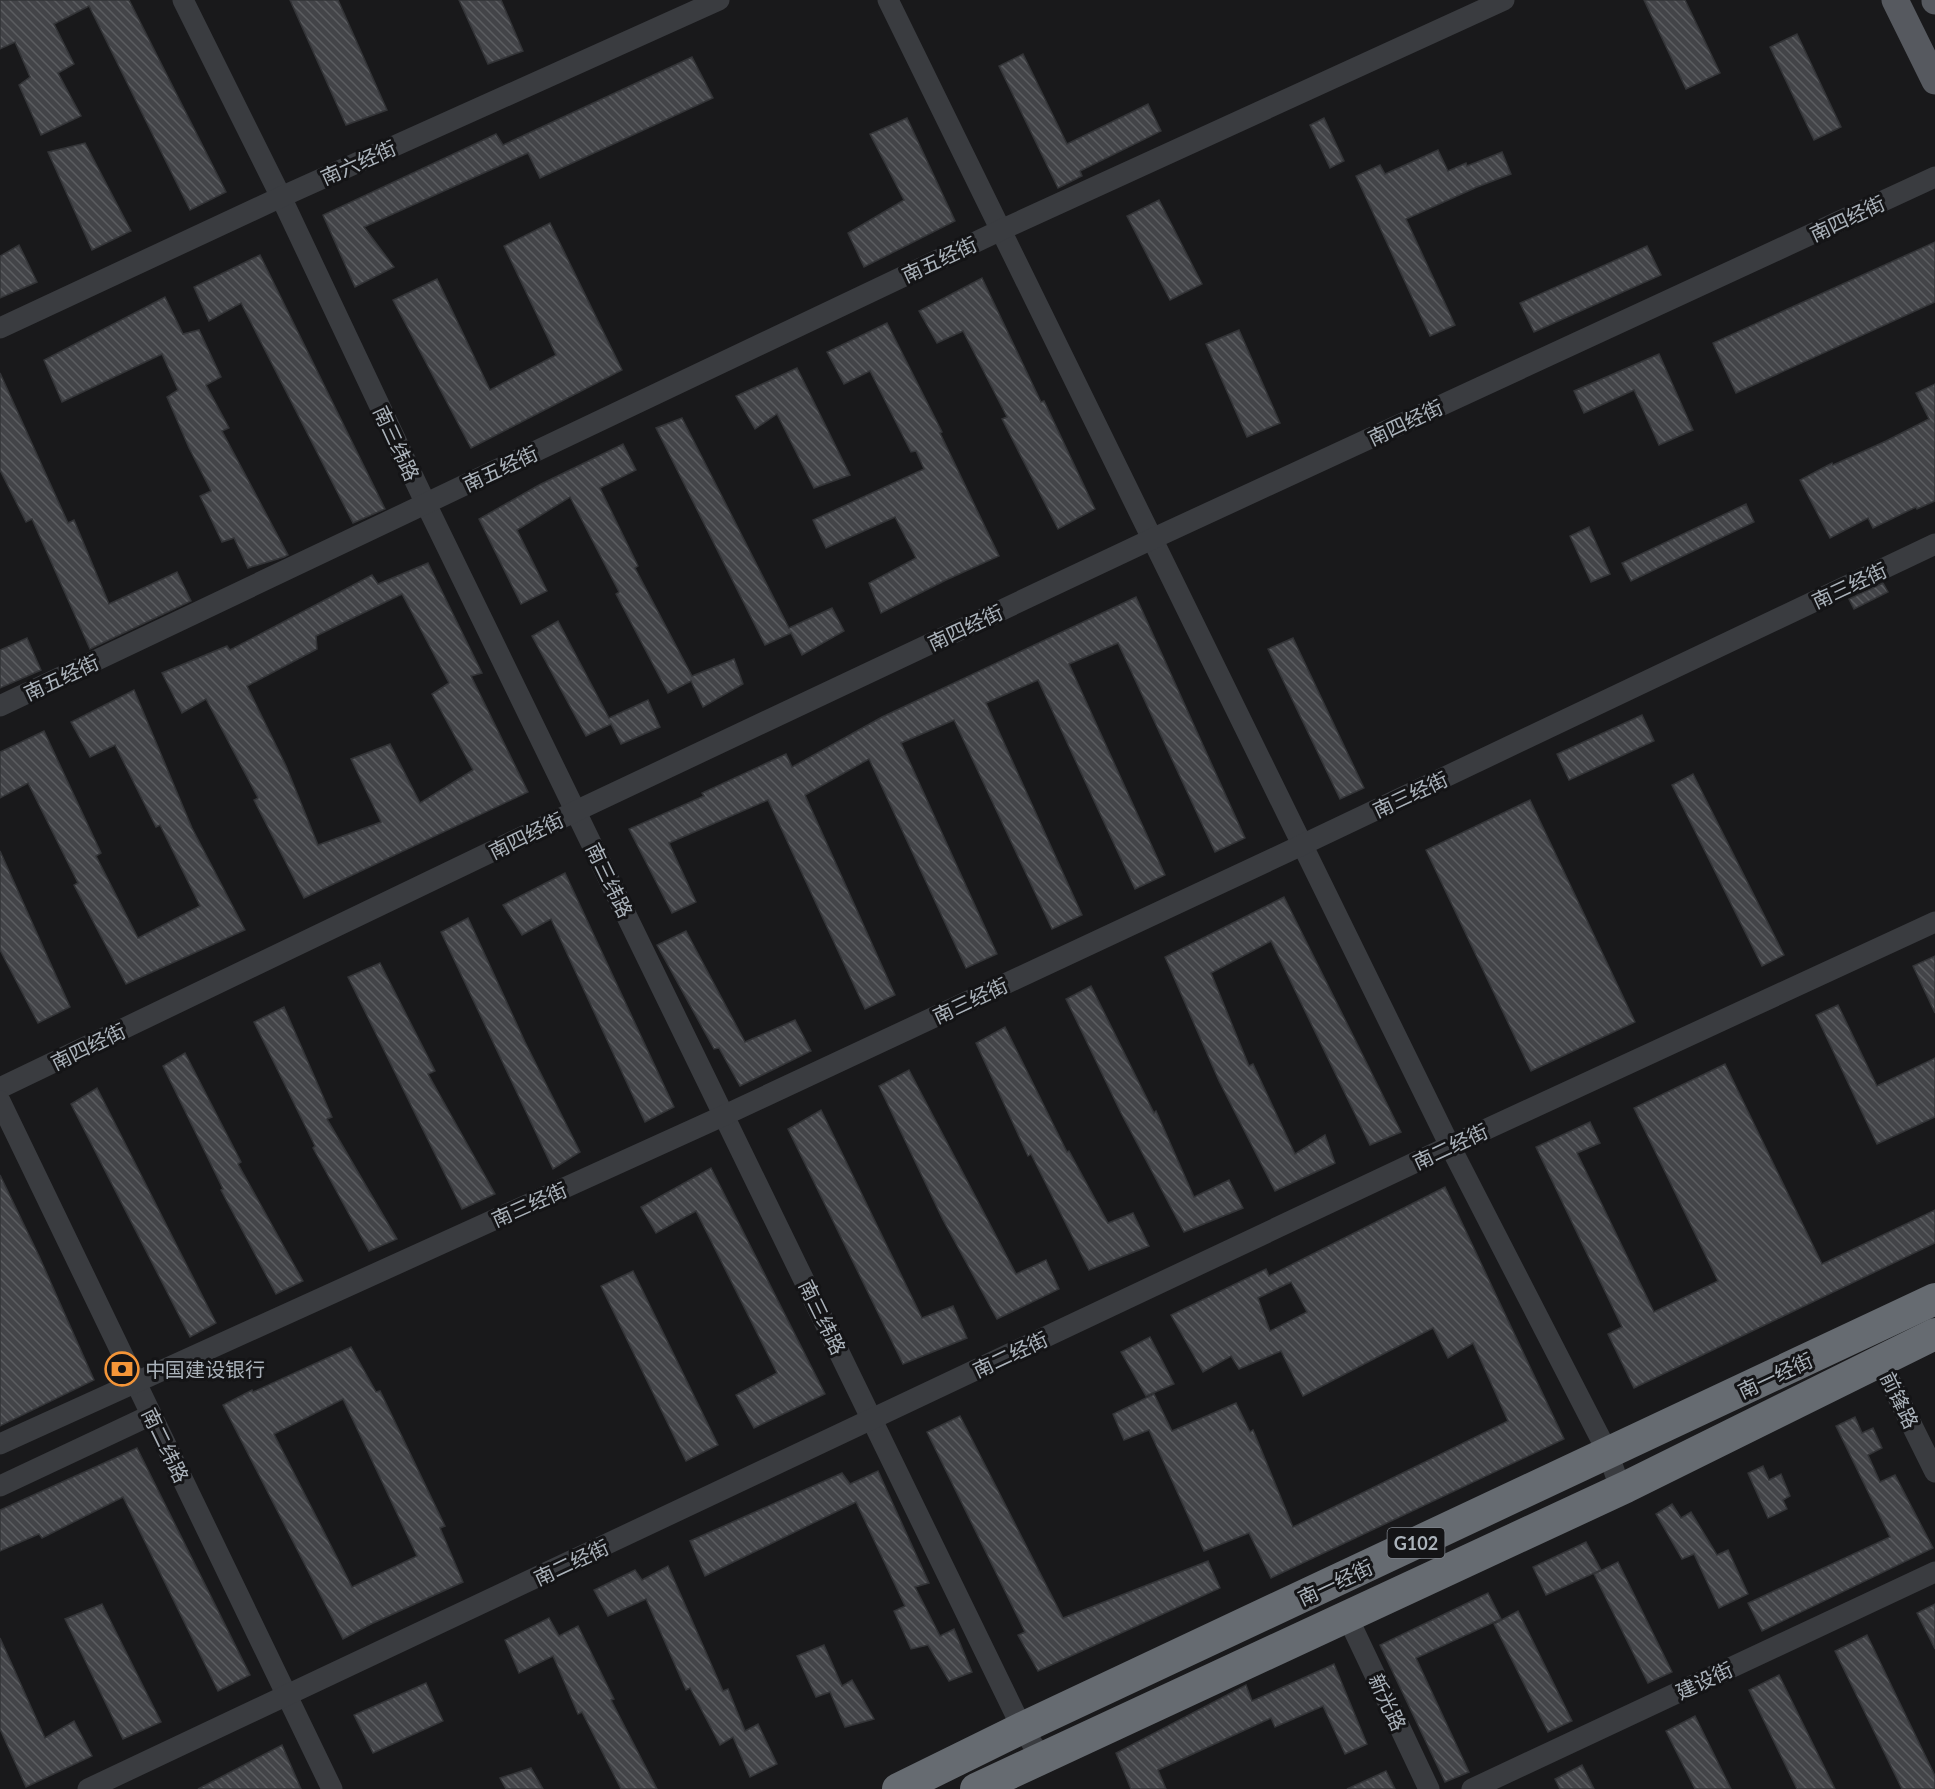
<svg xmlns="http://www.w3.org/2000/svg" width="1935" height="1789" font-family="Lato,'Noto Sans SC',sans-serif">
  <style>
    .building { fill: url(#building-back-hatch); stroke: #333437; stroke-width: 1.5; fill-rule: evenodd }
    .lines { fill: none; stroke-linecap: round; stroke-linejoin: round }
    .minor { stroke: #3a3c40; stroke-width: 21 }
    .major { stroke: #56595f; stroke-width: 27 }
    .highway { stroke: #666b71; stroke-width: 32 }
    .labels { text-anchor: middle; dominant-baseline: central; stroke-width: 6; stroke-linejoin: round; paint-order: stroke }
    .shield { fill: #141416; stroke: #7e838a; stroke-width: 1.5 }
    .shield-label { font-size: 18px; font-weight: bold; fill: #abb3bb }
    .street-label { font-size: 20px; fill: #abb3bb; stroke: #141416 }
    .poi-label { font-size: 20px; fill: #abb3bb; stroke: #141416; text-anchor: start }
  </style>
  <defs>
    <pattern id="building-back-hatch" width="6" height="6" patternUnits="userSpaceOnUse" patternTransform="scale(1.5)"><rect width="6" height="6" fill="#434448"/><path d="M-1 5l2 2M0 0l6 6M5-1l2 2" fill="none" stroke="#5b5d60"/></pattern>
  </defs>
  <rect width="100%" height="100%" fill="#19191b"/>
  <g class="building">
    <path d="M0,0H129L226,192L190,210L89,6L54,24L74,64L58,73L81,116L41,135L19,85L30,77L15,42L0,49Z"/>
    <path d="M290,0H338L387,110L346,125Z"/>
    <path d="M459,0H501L523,51L488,64Z"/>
    <path d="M1644,0H1685L1720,73L1686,89Z"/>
    <path d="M1797,34L1841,127L1814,140L1770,47Z"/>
    <path d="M1023,54L1067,144L1148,104L1161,131L1080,171L1082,176L1058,188L999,66Z"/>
    <path d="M692,57L713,98L540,178L528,153L364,227L394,267L355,287L323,215L496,134L503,145Z"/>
    <path d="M907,118L955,221L864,267L848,233L904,200L870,134Z"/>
    <path d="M1324,118L1344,161L1330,168L1310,125Z"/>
    <path d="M85,143L131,231L92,250L48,152Z"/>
    <path d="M1438,150L1448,171L1466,163L1467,166L1502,152L1511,174L1477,187L1406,219L1455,325L1430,336L1356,176L1380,165L1385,174Z"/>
    <path d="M1159,200L1202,284L1170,300L1127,216Z"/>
    <path d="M550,223L622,370L471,448L393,300L437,279L490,390L556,355L504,246Z"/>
    <path d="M1935,242V302L1736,393L1713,343Z"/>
    <path d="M19,245L37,282L0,298V256Z"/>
    <path d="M1647,246L1661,275L1534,332L1520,303Z"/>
    <path d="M260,255L385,509L353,523L241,303L209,321L194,287Z"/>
    <path d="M982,278L1041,402L1044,401L1095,509L1058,529L1002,419L1007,417L963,331L937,343L919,311Z"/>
    <path d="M165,297L183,334L199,330L221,377L206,385L229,428L222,431L288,555L284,557L248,568L234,538L222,542L200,496L211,491L189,448L167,397L178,390L162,354L62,402L44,360Z"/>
    <path d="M887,323L942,432L940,433L999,556L946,580L881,613L869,583L916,558L895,517L826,548L813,520L924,469L916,451L911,452L870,371L844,384L827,352Z"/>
    <path d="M1239,330L1280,423L1247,437L1206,344Z"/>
    <path d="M1659,354L1693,430L1659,445L1634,390L1584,413L1574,391Z"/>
    <path d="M797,368L850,475L814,488L777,414L755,429L736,396Z"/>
    <path d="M0,373L68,523L74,520L109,604L177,572L191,601L90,649L32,519L26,522L0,470Z"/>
    <path d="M1935,384V501L1917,509L1916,507L1873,528L1868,518L1830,538L1800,480L1832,463L1833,465L1886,441L1929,419L1916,393Z"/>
    <path d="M682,418L789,628L832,608L844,631L802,655L791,633L765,645L656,428Z"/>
    <path d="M623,444L636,470L600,488L638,566L635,568L692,676L734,659L743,684L703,707L691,681L668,693L616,594L619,592L570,497L517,530L547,591L521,604L479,519L539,485Z"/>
    <path d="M1746,504L1754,522L1631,581L1622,563Z"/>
    <path d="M1589,527L1610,574L1591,582L1570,536Z"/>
    <path d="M428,563L482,673L471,676L528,792L304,898L254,800L258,798L206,699L182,713L162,673L227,646L230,650L372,575L378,584ZM402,594L449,683L432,694L473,770L420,803L390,744L351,759L381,822L318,845L286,766L247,686L317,649L316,636Z"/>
    <path d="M1883,583L1888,592L1854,609L1849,599Z"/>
    <path d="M1136,597L1245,838L1215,852L1118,643L1069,664L1165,875L1135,889L1038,680L986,703L1082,915L1052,929L954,720L901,743L997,954L966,968L869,759L805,795L895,995L865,1009L768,800L669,843L696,902L672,913L629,829L704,796L702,793L786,754L792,767L882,717Z"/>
    <path d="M558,621L609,718L648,700L660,727L621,744L611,724L586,736L532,636Z"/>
    <path d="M27,638L41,670L0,688V650Z"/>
    <path d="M1293,638L1364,788L1340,799L1268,649Z"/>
    <path d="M134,690L192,828L245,930L126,984L74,885L78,883L28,783L0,798V752L44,731L101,853L96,856L138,938L200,906L160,825L156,827L115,745L90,757L71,722Z"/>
    <path d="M1642,715L1654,741L1569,780L1557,754Z"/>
    <path d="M1693,774L1784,955L1762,966L1672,785Z"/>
    <path d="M1530,800L1635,1022L1531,1071L1426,850Z"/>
    <path d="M0,851L70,1007L38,1023L0,950Z"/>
    <path d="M565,873L674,1107L645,1122L551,919L522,935L503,905Z"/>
    <path d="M1284,897L1401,1132L1370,1145L1271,941L1211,973L1249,1066L1253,1064L1295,1154L1325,1135L1335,1163L1275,1191L1219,1081L1165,957Z"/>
    <path d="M468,918L525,1042L580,1152L553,1169L441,932Z"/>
    <path d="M686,931L745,1042L795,1020L811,1051L740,1086L719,1048L714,1049L657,945Z"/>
    <path d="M1935,956V1013L1913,966Z"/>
    <path d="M380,963L435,1071L428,1074L495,1194L462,1209L348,977Z"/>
    <path d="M1091,986L1154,1113L1156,1111L1194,1197L1229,1180L1243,1208L1184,1232L1121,1113L1066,999Z"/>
    <path d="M1838,1005L1877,1086L1935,1058V1117L1877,1144L1816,1015Z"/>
    <path d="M284,1007L332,1117L327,1119L397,1239L369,1251L313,1148L315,1146L254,1022Z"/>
    <path d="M1005,1027L1067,1152L1069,1151L1108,1223L1133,1213L1149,1246L1089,1270L1031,1154L1028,1156L976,1043Z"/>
    <path d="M185,1053L241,1162L238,1164L303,1281L276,1294L221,1190L223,1189L163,1066Z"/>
    <path d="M1725,1064L1822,1264L1935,1210V1243L1634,1388L1608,1334L1622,1327L1536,1147L1590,1122L1600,1143L1577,1153L1654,1312L1718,1281L1634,1108Z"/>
    <path d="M909,1070L1016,1274L1046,1260L1059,1289L997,1319L943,1220L879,1086Z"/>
    <path d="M97,1088L216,1323L190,1337L71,1104Z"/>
    <path d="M821,1110L922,1318L953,1306L967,1338L903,1364L788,1129Z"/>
    <path d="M711,1168L825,1394L754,1428L736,1395L777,1373L696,1211L656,1233L641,1207Z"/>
    <path d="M0,1175L39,1256L94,1380L0,1426Z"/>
    <path d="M1445,1187L1564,1439L1271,1578L1249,1533L1204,1551L1149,1430L1124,1440L1113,1414L1154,1394L1172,1431L1236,1403L1250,1432L1253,1430L1293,1527L1508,1421L1473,1343L1448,1358L1433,1328L1303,1396L1281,1351L1239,1369L1231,1356L1203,1372L1171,1315L1266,1269L1269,1276ZM1291,1282L1307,1312L1270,1331L1258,1298Z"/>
    <path d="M633,1271L718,1445L686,1461L601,1286Z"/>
    <path d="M1150,1337L1174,1384L1146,1396L1121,1352Z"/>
    <path d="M351,1347L376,1392L380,1391L445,1526L440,1528L463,1582L371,1624L343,1639L223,1405L252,1390L253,1392ZM343,1399L417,1556L352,1587L274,1434Z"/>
    <path d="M960,1416L1063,1618L1208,1561L1220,1588L1038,1671L1018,1635L1025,1632L927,1432Z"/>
    <path d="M1855,1417L1862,1433L1873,1428L1882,1448L1868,1455L1880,1482L1895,1475L1933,1548L1762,1631L1748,1603L1890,1537L1836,1426Z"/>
    <path d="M137,1448L250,1675L218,1691L123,1497L42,1538L39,1534L0,1551V1510Z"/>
    <path d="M1763,1466L1769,1480L1781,1474L1790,1496L1783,1500L1787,1509L1768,1518L1748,1473Z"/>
    <path d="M878,1471L929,1583L915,1587L940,1636L954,1629L972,1672L949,1681L928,1645L911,1649L894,1611L905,1606L856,1502L705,1576L690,1541L842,1473L850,1484Z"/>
    <path d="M1672,1504L1681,1518L1691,1512L1717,1555L1728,1550L1748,1594L1719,1608L1694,1554L1682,1559L1656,1514Z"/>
    <path d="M1586,1542L1601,1570L1546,1595L1533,1567Z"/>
    <path d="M1618,1562L1672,1672L1648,1683L1594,1574Z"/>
    <path d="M668,1566L723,1691L728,1689L745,1731L758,1724L777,1764L750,1777L733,1737L720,1745L690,1688L686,1690L646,1599L608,1616L594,1590L635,1570L642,1580Z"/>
    <path d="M1488,1593L1501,1619L1416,1658L1469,1772L1445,1782L1380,1645Z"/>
    <path d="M102,1604L161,1722L123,1739L65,1619Z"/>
    <path d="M1935,1604V1649L1917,1613Z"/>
    <path d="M1518,1611L1572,1721L1548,1732L1494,1624Z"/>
    <path d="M549,1618L559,1636L578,1626L614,1699L611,1700L657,1789H621L582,1712L578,1714L553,1656L519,1673L505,1640Z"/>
    <path d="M1867,1635L1935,1776V1789H1902L1835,1651Z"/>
    <path d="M0,1638L45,1738L74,1721L92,1756L26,1787L0,1729Z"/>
    <path d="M824,1645L842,1686L852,1680L874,1719L845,1727L830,1692L816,1697L797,1656Z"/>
    <path d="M1334,1664L1367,1744L1345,1754L1323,1706L1275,1727L1271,1718L1158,1770L1166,1789H1131L1116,1753L1246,1685L1252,1701Z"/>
    <path d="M1779,1675L1835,1789H1797L1749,1690Z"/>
    <path d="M426,1683L443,1721L373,1753L354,1715Z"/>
    <path d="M1695,1716L1731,1789H1695L1666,1731Z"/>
    <path d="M282,1745L301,1789H198Z"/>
    <path d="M1582,1765L1594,1789H1560L1555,1779Z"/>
    <path d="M531,1768L543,1789H506L500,1778Z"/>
    <path d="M1386,1771L1395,1789H1347Z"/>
  </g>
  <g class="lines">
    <g class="minor">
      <path d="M183,0L281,197L426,504L1022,1728L1041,1757"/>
      <path d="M888,0L1450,1146L1608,1453L1617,1479"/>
      <path d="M0,328L281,197L719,0"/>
      <path d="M0,706L1001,230L1504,0"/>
      <path d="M0,1088L576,811L1152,539L1935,177"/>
      <path d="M0,1101L332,1789"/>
      <path d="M1880,1361L1935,1472"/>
      <path d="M0,1444L725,1115L1302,845L1935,544"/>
      <path d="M0,1486L151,1415"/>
      <path d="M1347,1616L1429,1789"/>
      <path d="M88,1789L1450,1146L1935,922"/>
      <path d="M1472,1789L1935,1572"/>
    </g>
    <g class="major">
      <path d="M1895,0L1935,81"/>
      <path d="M1935,0V1"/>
    </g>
    <g class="highway">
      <path d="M898,1789L1022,1728L1935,1299"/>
      <path d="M976,1789L1626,1487L1935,1334"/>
    </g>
  </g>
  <defs>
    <symbol id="bank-ring" viewBox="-11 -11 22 22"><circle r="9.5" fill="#141416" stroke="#f49538" stroke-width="1.5"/><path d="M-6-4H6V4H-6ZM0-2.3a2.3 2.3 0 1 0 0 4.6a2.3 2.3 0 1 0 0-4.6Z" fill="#f49538"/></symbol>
  </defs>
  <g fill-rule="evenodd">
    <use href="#bank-ring" x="103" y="1350" width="38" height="38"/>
  </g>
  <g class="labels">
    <rect class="shield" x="1387.5" y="1528" width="57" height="30" rx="4.5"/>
    <g class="shield-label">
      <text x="1416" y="1543">G102</text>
    </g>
    <g class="street-label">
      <text transform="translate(358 162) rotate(-24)">南六经街</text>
      <text transform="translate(1847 218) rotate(-25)">南四经街</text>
      <text transform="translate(939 259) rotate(-25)">南五经街</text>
      <text transform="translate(1405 422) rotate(-25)">南四经街</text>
      <text transform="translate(397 443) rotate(65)">南三纬路</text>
      <text transform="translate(500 468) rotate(-25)">南五经街</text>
      <text transform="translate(1849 585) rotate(-25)">南三经街</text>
      <text transform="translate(965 627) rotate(-25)">南四经街</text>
      <text transform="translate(61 677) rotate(-25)">南五经街</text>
      <text transform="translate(1410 794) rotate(-25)">南三经街</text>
      <text transform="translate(526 835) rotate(-26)">南四经街</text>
      <text transform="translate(610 880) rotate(64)">南三纬路</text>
      <text transform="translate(970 1000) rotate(-25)">南三经街</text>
      <text transform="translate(88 1046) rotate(-26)">南四经街</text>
      <text transform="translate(1450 1146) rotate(-25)">南二经街</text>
      <text transform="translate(529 1204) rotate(-24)">南三经街</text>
      <text transform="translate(823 1317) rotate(64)">南三纬路</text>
      <text transform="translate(1010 1354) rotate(-25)">南二经街</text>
      <text transform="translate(1775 1375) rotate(-25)">南一经街</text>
      <text transform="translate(1900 1400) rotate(64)">前锋路</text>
      <text transform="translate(166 1445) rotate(64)">南二纬路</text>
      <text transform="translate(571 1562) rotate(-25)">南二经街</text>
      <text transform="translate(1335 1582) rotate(-25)">南一经街</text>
      <text transform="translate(1704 1680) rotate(-25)">建设街</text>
      <text transform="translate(1388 1702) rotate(65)">新光路</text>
    </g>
    <g class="poi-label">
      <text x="145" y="1369">中国建设银行</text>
    </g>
  </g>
</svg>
